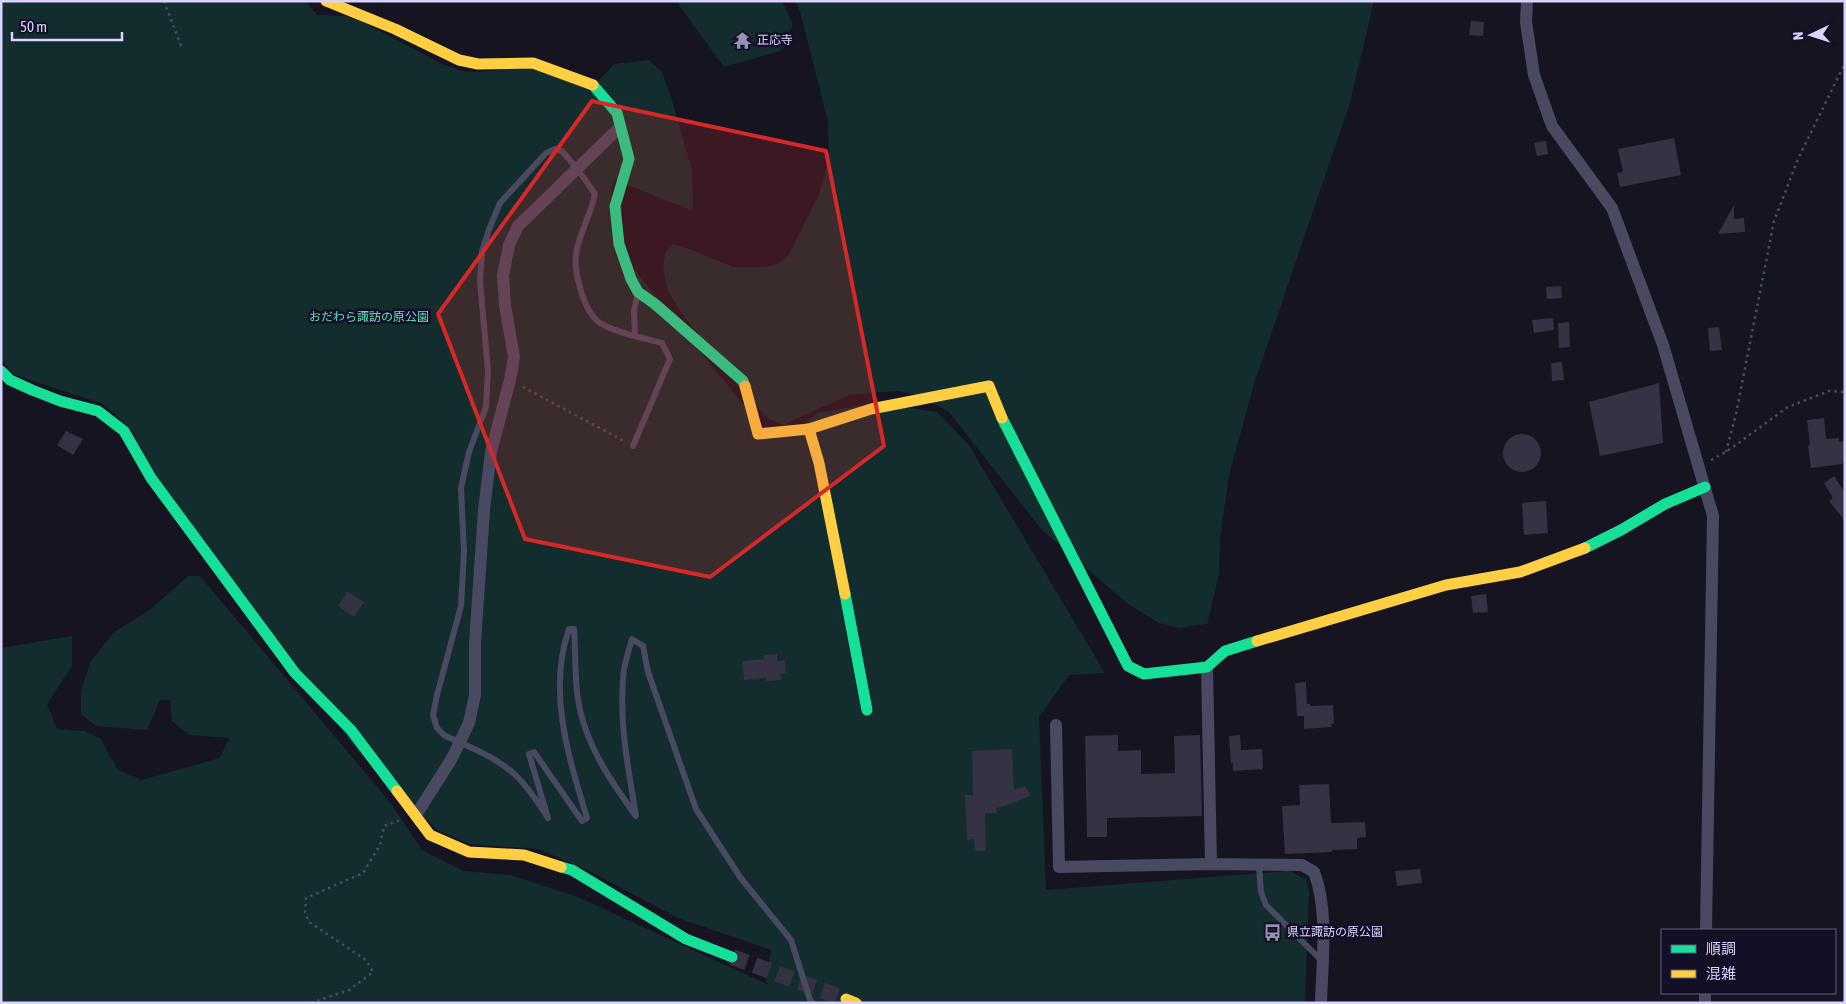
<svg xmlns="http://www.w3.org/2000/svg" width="1846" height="1004" font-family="'Asap Condensed','Noto Sans JP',sans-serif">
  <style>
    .green { fill: #132c2d }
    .building { fill: #343243 }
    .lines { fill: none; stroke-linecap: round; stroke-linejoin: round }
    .secondary-tunnel { stroke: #333142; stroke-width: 16; stroke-dasharray: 16 8; stroke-linecap: butt }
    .path { stroke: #44505f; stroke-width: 2.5; stroke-dasharray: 2.5 4; stroke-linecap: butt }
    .lane { stroke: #4a4962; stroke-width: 6 }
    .street { stroke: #4a4962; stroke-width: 12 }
    .fast { stroke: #16e098; stroke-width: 11 }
    .slow { stroke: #ffcf43; stroke-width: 11 }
    .lane-bridge { stroke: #4a4962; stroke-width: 6 }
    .marked { fill: #d62828; fill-opacity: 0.2; stroke: #d62828; stroke-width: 4; stroke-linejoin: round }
    .labels { text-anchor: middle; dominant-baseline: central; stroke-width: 5; stroke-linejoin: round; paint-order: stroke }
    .poi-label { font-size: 12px; fill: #d9d4ff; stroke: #130f26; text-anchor: start }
    .park-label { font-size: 12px; fill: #5fe0c0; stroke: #130f26 }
  </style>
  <rect width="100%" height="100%" fill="#161421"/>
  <g class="green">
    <path d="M1,1H305L317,15L352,16L442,64L462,71L474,72L517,69L536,70L592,88L614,64L649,60L662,72L674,107L692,171L693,211L615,180L612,188L609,210L629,263L768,435L797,430L817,413L876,403L937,412L968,444L1105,673L1069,675L1039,717L1046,890L1289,871L1306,879L1309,892L1305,1003H1V648L72,636V666L47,704L57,729L84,731L100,738L118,770L141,780L220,758L229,738L189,735L172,721L170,700H160L147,730L96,726L81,714V691L91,661L113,633L151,609L188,576H200L389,801L422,850L464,871L511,875L578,897L769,985L766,982L771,950L678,918L591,872L538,849L469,844L437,830L355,748L152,472L131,429L103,404L15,375L1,360Z"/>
    <path d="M676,1H782L793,24L780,51L724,67Z"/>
    <path d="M795,1H1374L1350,103L1255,381L1229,475L1220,539L1219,574L1207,624L1180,628L1159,623L1128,604L1041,529L949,412L921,396L898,391L849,395L783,425L769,419L750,400L682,314L668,291L663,269L665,253L673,244L687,248L733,267H764L778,264L788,256L819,194L829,160L828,122L800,11Z"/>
  </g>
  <g class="building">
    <path d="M1471,21L1484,22L1483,36L1469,35Z"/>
    <path d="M1674,138L1681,175L1620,187L1617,173L1623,172L1618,149Z"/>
    <path d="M1546,141L1548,154L1537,156L1534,143Z"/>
    <path d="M1734,205V219L1744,218L1745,232L1718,234Z"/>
    <path d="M1561,286L1562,298L1547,299L1546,287Z"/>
    <path d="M1553,318L1554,330L1534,333L1532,320Z"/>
    <path d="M1569,322L1570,347L1559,348L1558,323Z"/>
    <path d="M1719,327L1722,350L1710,351L1708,328Z"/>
    <path d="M1562,362L1564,380L1552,381L1551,363Z"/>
    <path d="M1659,383L1663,443L1600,456L1589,402Z"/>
    <path d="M1824,418L1826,439L1839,438V442L1845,441V462H1842L1843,464L1811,468L1808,446L1810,445L1807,420Z"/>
    <path d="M66,431L83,439L73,455L57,445Z"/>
    <circle cx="1522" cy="453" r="19"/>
    <path d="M1834,476L1843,490L1845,488V521L1829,501L1833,498L1824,483Z"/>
    <path d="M1546,501L1548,533L1524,535L1522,503Z"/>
    <path d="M347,591L364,602L354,617L338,606Z"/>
    <path d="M1486,594L1488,612L1473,613L1471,596Z"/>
    <path d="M777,654V661L785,660L786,673L780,674L781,680L766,681V678L744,680L742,661L764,659V655Z"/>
    <path d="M1306,682L1307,704H1310V706L1333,705L1334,723L1331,724L1332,727L1304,729V716H1297L1295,683Z"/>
    <path d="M1118,735V751L1141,750V774L1175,773L1174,736L1200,735L1202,816L1107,818V837H1087L1085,736Z"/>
    <path d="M1240,735L1241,750L1262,749L1263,769L1233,771V763H1231L1229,736Z"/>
    <path d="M1012,749L1014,790L1025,786L1031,796L1001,807L996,808L997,813H985L986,851H975L974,839L967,840L965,795H973L972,751Z"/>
    <path d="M1329,784L1331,823L1365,822L1366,837L1357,838V849L1332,850V852L1285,854L1282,806L1300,805L1299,785Z"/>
    <path d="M1420,869L1422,883L1397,886L1395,871Z"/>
  </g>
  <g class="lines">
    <path class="secondary-tunnel" d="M732,957L846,999"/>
    <g class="path">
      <path d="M164,1L182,49"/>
      <path d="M523,387L624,441"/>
      <path d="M1726,452L1736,414L1774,221L1798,159L1845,63"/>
      <path d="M1711,460L1726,452L1788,407L1829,391L1845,392"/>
      <path d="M311,1003L349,990L373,972L366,960L309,922L305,912L306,898L363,873L380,845L384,826L400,820"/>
    </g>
    <g class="lane">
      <path d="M584,178L595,194C591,214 581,230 577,249C572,268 583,311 600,323C616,333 644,338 662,343L670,359L633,446"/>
      <path d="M635,336L634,311L638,293"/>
      <path d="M448,737L444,735L437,728L433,715L437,695L461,606L464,552L461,488L469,452L486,407L488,371L480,281L482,251L490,227L500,203L546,153L555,149L562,151L569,159"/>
      <path d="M470,747C512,766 524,780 548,818L529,754L534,752L582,821L587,818C569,758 547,692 569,629H574C576,657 574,687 581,714C591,753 613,784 636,816C628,767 618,719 624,669C626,659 629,649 632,639L643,646L648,672L696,809L740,877L791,940L810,1000L813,1003"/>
      <path d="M1259,866L1261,892L1266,905L1322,961"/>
    </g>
    <g class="street">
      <path d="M1527,1L1526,22L1534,75L1552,126L1612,208L1663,345L1713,516L1706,930"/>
      <path d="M1207,667L1211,864"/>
      <path d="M1056,725L1059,867L1211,864L1302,865L1314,872C1329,911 1322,962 1321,1003"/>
      <path d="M416,815L451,760L469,723L475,695V643L484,510L491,452L510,380L514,357L505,305L503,276L509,245L518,226L620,127"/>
      <path d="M1705,1003V993"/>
    </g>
    <g class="fast">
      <path d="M593,85L617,113L629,159L615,206L619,244L631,279L638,292L655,304L743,381L745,386"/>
      <path d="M1,371L10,380L32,390L60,401L98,411L124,431L151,478L295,673L351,730L397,791"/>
      <path d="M1002,418L1128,666L1144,674L1207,667L1225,651L1257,641"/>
      <path d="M1585,548L1621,530L1665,504L1705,487"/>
      <path d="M845,594L867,710"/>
      <path d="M561,867L572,870L686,939L732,957"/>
    </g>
    <g class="slow">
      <path d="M326,1L395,29L459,60L478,64L533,63L593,85"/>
      <path d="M745,386L758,434L809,429L819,463L845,594"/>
      <path d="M809,429L871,409L989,386L1002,418"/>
      <path d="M1257,641L1446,585L1520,572L1585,548"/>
      <path d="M397,791L430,835L469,852L524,855L561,867"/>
      <path d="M846,999L856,1003"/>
    </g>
    <g class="lane-bridge">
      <path d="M569,159L584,178"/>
      <path d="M448,737L470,747"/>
    </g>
  </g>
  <path class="marked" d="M592,101L826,151L884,446L710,577L525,539L438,314Z"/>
  <defs>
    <symbol id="temple-bare" viewBox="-9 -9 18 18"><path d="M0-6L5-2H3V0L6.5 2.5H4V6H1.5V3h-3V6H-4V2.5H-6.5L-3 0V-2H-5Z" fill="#9591b1" stroke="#130f26" stroke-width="2.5" paint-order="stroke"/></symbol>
    <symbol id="bus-bare" viewBox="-9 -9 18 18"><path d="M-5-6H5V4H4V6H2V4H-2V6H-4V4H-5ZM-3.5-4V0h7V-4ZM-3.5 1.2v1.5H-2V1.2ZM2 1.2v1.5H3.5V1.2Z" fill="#9591b1" stroke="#130f26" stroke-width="2.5" paint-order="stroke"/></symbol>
  </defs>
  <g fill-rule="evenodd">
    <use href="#temple-bare" x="730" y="28" width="25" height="25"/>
    <use href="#bus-bare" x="1260" y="920" width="25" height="25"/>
  </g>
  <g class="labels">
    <g class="poi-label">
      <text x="757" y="40">正応寺</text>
      <text x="1287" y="932">県立諏訪の原公園</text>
    </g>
    <g class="park-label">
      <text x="369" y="317">おだわら諏訪の原公園</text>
    </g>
  </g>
  <rect width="1846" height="1004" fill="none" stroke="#d9d4ff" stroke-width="5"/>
  <rect x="1661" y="929" width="175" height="65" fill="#130f26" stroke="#625e7d"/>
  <rect x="1671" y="945" width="25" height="8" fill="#16e098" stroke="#625e7d"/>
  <text x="1706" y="954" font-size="15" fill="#d9d4ff">順調</text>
  <rect x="1671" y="970" width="25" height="8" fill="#ffcf43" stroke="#625e7d"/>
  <text x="1706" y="979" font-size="15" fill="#d9d4ff">混雑</text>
  <g transform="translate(1811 35) rotate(266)" stroke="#130f26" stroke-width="4" paint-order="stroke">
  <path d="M0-4L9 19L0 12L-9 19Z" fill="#d9d4ff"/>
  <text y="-8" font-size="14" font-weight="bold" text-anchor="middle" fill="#d9d4ff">N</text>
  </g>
  <path d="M12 32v8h110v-8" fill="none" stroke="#d9d4ff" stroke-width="2.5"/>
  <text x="20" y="32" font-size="15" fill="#d9d4ff" stroke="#130f26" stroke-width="4" paint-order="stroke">50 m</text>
</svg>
